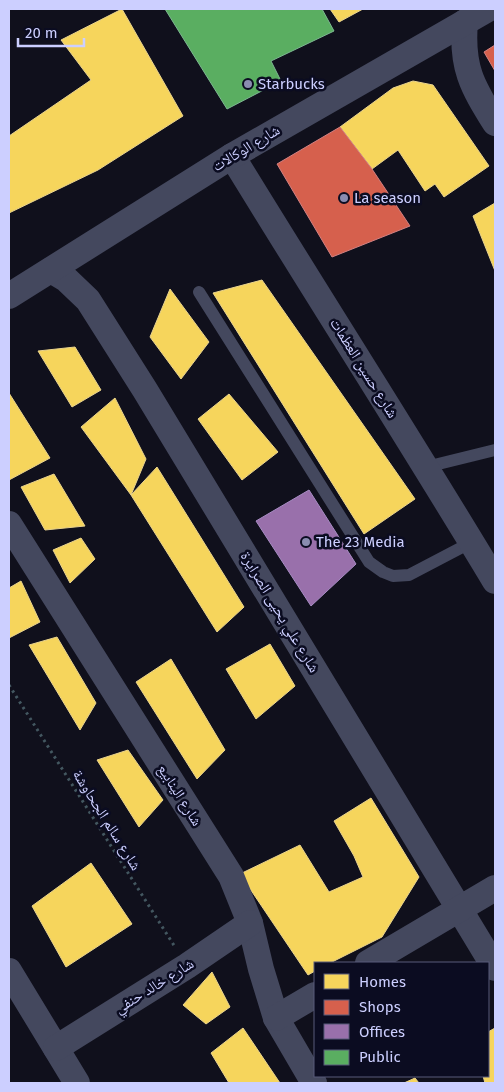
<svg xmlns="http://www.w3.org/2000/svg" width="504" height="1092" font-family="'Fira Sans','Noto Naskh Arabic',sans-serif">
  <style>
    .homes { fill: #f6d55c; stroke: #e9d38d }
    .shops { fill: #d6604d; stroke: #d38182 }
    .offices { fill: #9970ab; stroke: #a88cc4 }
    .public { fill: #5aae61; stroke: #7cb890 }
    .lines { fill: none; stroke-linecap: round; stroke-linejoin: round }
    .path { stroke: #435760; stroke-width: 3; stroke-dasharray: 2.5 4; stroke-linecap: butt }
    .lane { stroke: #44485e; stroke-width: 12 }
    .street { stroke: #44485e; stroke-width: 26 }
    .poi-dot { fill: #8a8cb0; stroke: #0b0c21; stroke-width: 2 }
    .labels { text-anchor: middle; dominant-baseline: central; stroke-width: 5; stroke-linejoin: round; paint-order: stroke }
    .poi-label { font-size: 15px; fill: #cccfff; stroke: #0b0c21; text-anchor: start }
    .street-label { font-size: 15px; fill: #cccfff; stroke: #0b0c21 }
  </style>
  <rect width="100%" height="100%" fill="#10101c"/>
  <g class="homes">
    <path d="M122,9L183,116L98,170L9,213V136L91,80L61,40Z"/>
    <path d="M330,9H363L339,22Z"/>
    <path d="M413,81L433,85L489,166L444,197L435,184L425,191L398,150L372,169L340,127L393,88Z"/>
    <path d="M495,203V271L473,216Z"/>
    <path d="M262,280L415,499L364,534L213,293Z"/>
    <path d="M170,289L209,342L181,379L150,337Z"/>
    <path d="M75,347L101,390L72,407L38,351Z"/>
    <path d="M9,393L50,458L9,480Z"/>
    <path d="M229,394L278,452L242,480L198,419Z"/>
    <path d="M115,398L146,459L131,495L81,427Z"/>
    <path d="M157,467L244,607L217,632L131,495Z"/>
    <path d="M54,474L85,526L45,530L21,487Z"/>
    <path d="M81,538L95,559L70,583L53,550Z"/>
    <path d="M21,581L40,622L9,638V588Z"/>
    <path d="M57,637L96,703L80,730L29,645Z"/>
    <path d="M270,644L295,686L256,719L226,669Z"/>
    <path d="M171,659L225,750L197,779L136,682Z"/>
    <path d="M128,750L163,800L139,827L97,760Z"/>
    <path d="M371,798L419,877L382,937L330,963H315V971L308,975L240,874L300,845L329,892L363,877L354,856L334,821Z"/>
    <path d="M91,863L132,924L66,967L32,906Z"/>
    <path d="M212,972L230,1007L206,1024L183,1005Z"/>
    <path d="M243,1028L280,1083H229L211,1053Z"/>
    <path d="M495,1028V1083H485L483,1076H488V1032Z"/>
    <path d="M415,1078L419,1083H404Z"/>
  </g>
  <g class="shops">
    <path d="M495,45V71L484,52Z"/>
    <path d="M340,127L372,169L410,226L332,257L277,164Z"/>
  </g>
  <path class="offices" d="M309,490L356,564L311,606L256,521Z"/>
  <path class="public" d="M165,9H322L334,31L271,61L281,81L227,109Z"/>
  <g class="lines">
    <path class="path" d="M9,685L175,947"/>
    <g class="lane">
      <path d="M199,292L369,562L383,572L393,576L409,575L472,542"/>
      <path d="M426,467L495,450"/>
    </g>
    <g class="street">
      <path d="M465,22C461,67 472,86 495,123"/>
      <path d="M232,156C319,298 409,438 495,581"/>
      <path d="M51,270L66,279L88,300L145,390L495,968"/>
      <path d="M9,296L232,156L488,9"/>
      <path d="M9,524L231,876L250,923L261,969L276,1018L314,1083"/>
      <path d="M368,963L495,888"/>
      <path d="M9,971L77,1083"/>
      <path d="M276,1018L315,995"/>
      <path d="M56,1048L187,966L250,923"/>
    </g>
  </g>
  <g class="poi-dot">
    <circle cx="248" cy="84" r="5"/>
    <circle cx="344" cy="198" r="5"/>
    <circle cx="306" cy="542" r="5"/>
  </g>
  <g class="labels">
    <g class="poi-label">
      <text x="258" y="84">Starbucks</text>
      <text x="354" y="198">La season</text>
      <text x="316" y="542">The 23 Media</text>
    </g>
    <g class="street-label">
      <text transform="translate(246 148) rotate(-31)">شارع الوكالات</text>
      <text transform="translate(364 368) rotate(58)">شارع حسين العظمات</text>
      <text transform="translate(280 612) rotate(59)">شارع علي يحيى الصرايرة</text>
      <text transform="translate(180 795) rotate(58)">شارع الينابيع</text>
      <text transform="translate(107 820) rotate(58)">شارع سالم الجحاوشة</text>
      <text transform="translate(154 986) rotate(-32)">شارع خالد حنفي</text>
    </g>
  </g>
  <rect width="504" height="1092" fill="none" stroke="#cccfff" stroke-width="20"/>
  <rect x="314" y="962" width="175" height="115" fill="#0b0c21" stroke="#585a7a"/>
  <rect x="324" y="974" width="25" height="15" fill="#f6d55c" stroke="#585a7a"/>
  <text x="359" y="987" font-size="15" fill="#cccfff">Homes</text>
  <rect x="324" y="1000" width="25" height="15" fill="#d6604d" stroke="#585a7a"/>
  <text x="359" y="1012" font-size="15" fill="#cccfff">Shops</text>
  <rect x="324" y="1024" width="25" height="15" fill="#9970ab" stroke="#585a7a"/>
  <text x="359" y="1037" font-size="15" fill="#cccfff">Offices</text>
  <rect x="324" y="1050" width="25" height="15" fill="#5aae61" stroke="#585a7a"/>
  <text x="359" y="1062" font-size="15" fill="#cccfff">Public</text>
  <path d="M18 38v8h66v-8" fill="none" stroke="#cccfff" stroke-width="2.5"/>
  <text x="25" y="38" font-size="15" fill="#cccfff" stroke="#0b0c21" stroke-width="4" paint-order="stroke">20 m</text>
</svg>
